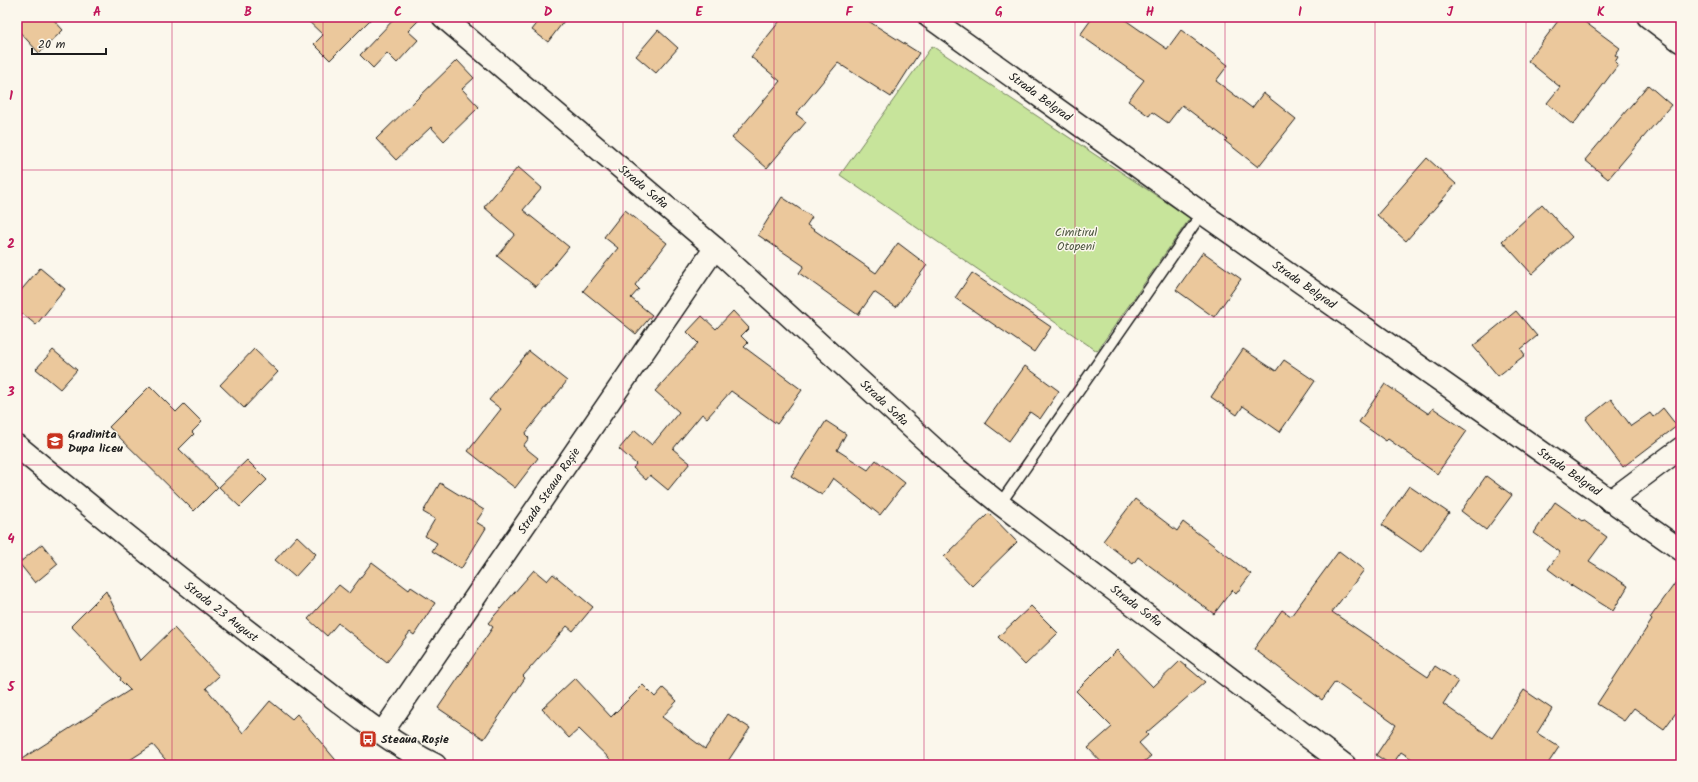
<svg xmlns="http://www.w3.org/2000/svg" width="1698" height="782" font-family="Kalam,sans-serif">
  <style>
    .green { fill: #c7e49b; stroke: #72805c }
    .building { fill: #ebc89c; stroke: #1c1c1c }
    .lines { fill: none; stroke-linecap: round; stroke-linejoin: round }
    .service-casing { stroke: #1c1c1c; stroke-width: 13 }
    .minor-casing { stroke: #1c1c1c; stroke-width: 24 }
    .secondary-casing { stroke: #1c1c1c; stroke-width: 25 }
    .service { stroke: #fbf7ec; stroke-width: 10 }
    .minor { stroke: #fbf7ec; stroke-width: 21 }
    .secondary { stroke: #fbf7ec; stroke-width: 22 }
    .grid { fill: none; stroke: #c2185b; stroke-width: 1; stroke-opacity: 0.55 }
    .labels { text-anchor: middle; dominant-baseline: central; stroke-width: 3; stroke-linejoin: round; paint-order: stroke }
    .street-label { font-size: 12px; fill: #1c1c1c; stroke: #fbf7ec }
    .park-label { font-size: 12px; fill: #4f5842; stroke: #fbf7ec }
    .poi-label { font-size: 12px; font-weight: bold; fill: #1c1c1c; stroke: #fbf7ec; text-anchor: start }
    .neatline { fill: none; stroke: #c2185b; stroke-width: 1.5 }
    .grid-label { font-size: 13px; text-anchor: middle; font-weight: bold; fill: #c2185b }
  </style>
  <rect width="100%" height="100%" fill="#fbf7ec"/>
  <filter id="ink" filterUnits="userSpaceOnUse"><feTurbulence type="fractalNoise" baseFrequency=".025" numOctaves="2"/><feDisplacementMap in="SourceGraphic" scale="8" xChannelSelector="R" yChannelSelector="G"/><feConvolveMatrix kernelMatrix="1 2 1 2 8 2 1 2 1" color-interpolation-filters="sRGB"/></filter>
  <g filter="url(#ink)">
    <path class="green" d="M932,46L1190,218L1097,351L840,175Z"/>
    <g class="building">
      <path d="M17,17H51L63,30L39,53L17,29Z"/>
      <path d="M304,17H373L330,60L314,44L323,35Z"/>
      <path d="M396,17H422L408,31L418,40L397,63L387,53L373,68L360,55Z"/>
      <path d="M542,17H567L548,42L532,30Z"/>
      <path d="M783,17H862L919,53L891,97L838,63L796,114L806,122L767,168L732,138L780,81L751,57Z"/>
      <path d="M1093,17H1121L1167,49L1181,30L1228,65L1216,81L1252,108L1263,93L1296,119L1258,167L1225,141L1227,139L1182,105L1168,123L1152,112L1149,116L1128,101L1144,80L1080,35Z"/>
      <path d="M1561,17H1578L1620,48L1615,55L1618,57L1615,62L1618,65L1573,125L1547,103L1560,87L1528,61Z"/>
      <path d="M658,30L678,48L656,73L636,56Z"/>
      <path d="M457,60L474,78L462,89L479,107L444,141L431,127L396,160L376,139Z"/>
      <path d="M1648,85L1671,105L1608,179L1585,160Z"/>
      <path d="M1427,158L1456,184L1406,241L1377,215Z"/>
      <path d="M518,167L542,188L523,210L569,247L536,287L497,256L515,234L484,207Z"/>
      <path d="M782,197L812,217L807,225L876,273L898,243L927,265L896,307L874,292L858,315L799,273L804,266L758,235Z"/>
      <path d="M1542,204L1572,237L1532,274L1502,241Z"/>
      <path d="M625,210L667,243L635,285L639,289L631,298L652,315L636,334L583,291L618,248L604,237Z"/>
      <path d="M1203,252L1241,279L1214,317L1176,290Z"/>
      <path d="M40,268L65,289L36,325L17,309V295Z"/>
      <path d="M972,273L1051,327L1034,352L955,298Z"/>
      <path d="M733,311L749,328L741,336L748,343L744,347L802,390L777,424L731,391L707,418L702,414L673,449L690,463L668,490L650,475L646,480L633,468L636,464L619,449L635,430L652,445L679,412L655,391L698,343L687,332L702,316L716,329Z"/>
      <path d="M1516,311L1537,336L1521,349L1525,355L1498,376L1473,346Z"/>
      <path d="M254,349L278,372L244,408L220,385Z"/>
      <path d="M1243,349L1276,371L1284,360L1315,381L1280,432L1243,406L1237,415L1211,397Z"/>
      <path d="M53,350L77,370L60,389L36,369Z"/>
      <path d="M529,351L567,381L525,434L529,438L523,446L538,458L515,488L468,451L501,409L489,400Z"/>
      <path d="M1025,366L1059,391L1040,419L1030,412L1009,441L985,423Z"/>
      <path d="M1385,384L1429,414L1433,408L1467,431L1437,474L1388,439L1386,441L1359,422Z"/>
      <path d="M150,386L176,412L184,404L202,422L192,432L194,434L179,449L218,487L194,511L109,427Z"/>
      <path d="M1611,399L1631,426L1650,413L1653,417L1663,408L1677,426L1623,467L1586,419Z"/>
      <path d="M826,421L846,434L837,450L868,470L876,460L905,483L880,515L833,478L822,495L791,476Z"/>
      <path d="M247,460L267,480L240,507L219,487Z"/>
      <path d="M1486,476L1512,495L1486,530L1461,511Z"/>
      <path d="M440,483L484,510L476,522L486,528L461,569L432,551L437,543L425,536L435,519L423,512Z"/>
      <path d="M1409,486L1449,513L1421,552L1382,525Z"/>
      <path d="M1135,499L1177,531L1183,522L1251,574L1236,594L1232,590L1214,614L1138,557L1133,564L1103,541Z"/>
      <path d="M1555,502L1582,521L1583,520L1607,537L1589,561L1628,586L1613,611L1572,585L1571,586L1548,569L1560,552L1534,533Z"/>
      <path d="M989,513L1017,542L972,586L944,557Z"/>
      <path d="M297,536L316,554L295,577L275,560Z"/>
      <path d="M42,544L58,564L35,583L19,563Z"/>
      <path d="M1339,551L1364,570L1332,612L1428,677L1435,666L1458,681L1443,704L1492,738L1524,690L1552,709L1537,733L1559,747L1547,765H1421L1401,752L1392,765H1391L1376,755L1396,725L1335,682L1322,700L1254,649L1282,610L1291,616Z"/>
      <path d="M372,562L409,590L411,587L435,603L414,635L410,632L387,662L338,623L327,636L308,619L339,585L349,593Z"/>
      <path d="M534,570L547,581L553,574L593,607L573,631L567,626L523,676L525,678L484,739L438,708L493,627L488,623Z"/>
      <path d="M1681,575V706L1664,729L1634,708L1624,721L1597,704L1652,620L1650,618Z"/>
      <path d="M106,591L140,661L174,628L219,676L206,688L243,733L270,701L292,719L297,714L340,765H170L153,745L122,765H17V762L130,690L120,680L121,678L71,626Z"/>
      <path d="M1031,606L1058,633L1025,665L998,637Z"/>
      <path d="M1117,650L1153,687L1180,661L1205,682L1146,733L1148,735L1139,743L1151,756L1140,765H1104L1088,748L1112,727L1076,691Z"/>
      <path d="M575,678L611,717L643,685L655,697L663,688L677,701L662,717L705,749L728,714L750,728L726,764L728,765H616L579,729L569,738L542,709Z"/>
    </g>
    <g class="lines">
      <defs>
        <path id="service" d="M1000,504L1202,213"/>
        <g id="minor">
          <path d="M443,17L715,248L950,463L1000,504L1345,765"/>
          <path d="M929,17L1202,213L1681,550"/>
          <path d="M1648,17L1681,42"/>
          <path d="M1610,501L1681,448"/>
          <path d="M382,733L715,248"/>
        </g>
        <path id="secondary" d="M17,446C109,522 202,598 298,670C342,703 385,741 435,765"/>
      </defs>
      <use href="#service" class="service-casing"/>
      <use href="#minor" class="minor-casing"/>
      <use href="#secondary" class="secondary-casing"/>
      <use href="#service" class="service"/>
      <use href="#minor" class="minor"/>
      <use href="#secondary" class="secondary"/>
    </g>
  </g>
  <path class="grid" d="M172,17V765M323,17V765M473,17V765M623,17V765M774,17V765M924,17V765M1075,17V765M1225,17V765M1375,17V765M1526,17V765M17,170H1681M17,317H1681M17,465H1681M17,612H1681"/>
  <defs>
    <symbol id="school-square" viewBox="-11 -11 22 22"><rect x="-9" y="-9" width="18" height="18" rx="4" fill="#c8321e" stroke="#fbf7ec"/><path d="M0-5L7-2L0 1L-7-2ZM-4 1L0 2.5L4 1V4Q0 6-4 4Z" fill="#fff"/></symbol>
    <symbol id="bus-square" viewBox="-11 -11 22 22"><rect x="-9" y="-9" width="18" height="18" rx="4" fill="#c8321e" stroke="#fbf7ec"/><path d="M-5-6H5V4H4V6H2V4H-2V6H-4V4H-5ZM-3.5-4V0h7V-4ZM-3.5 1.2v1.5H-2V1.2ZM2 1.2v1.5H3.5V1.2Z" fill="#fff"/></symbol>
  </defs>
  <g fill-rule="evenodd">
    <use href="#school-square" x="45" y="431" width="20" height="20"/>
    <use href="#bus-square" x="358" y="729" width="20" height="20"/>
  </g>
  <g class="labels">
    <g class="street-label">
      <text transform="translate(1040 97) rotate(36)">Strada Belgrad</text>
      <text transform="translate(643 187) rotate(40)">Strada Sofia</text>
      <text transform="translate(1304 285) rotate(35)">Strada Belgrad</text>
      <text transform="translate(884 403) rotate(43)">Strada Sofia</text>
      <text transform="translate(1569 472) rotate(35)">Strada Belgrad</text>
      <text transform="translate(549 491) rotate(-56)">Strada Steaua Roșie</text>
      <text transform="translate(1136 606) rotate(37)">Strada Sofia</text>
      <text transform="translate(221 612) rotate(38)">Strada 23 August</text>
    </g>
    <g class="park-label">
      <text x="1076" y="232">Cimitirul<tspan x="1076" dy="14">Otopeni</tspan></text>
    </g>
    <g class="poi-label">
      <text x="68" y="434">Gradinita<tspan x="68" dy="14">Dupa liceu</tspan></text>
      <text x="381" y="739">Steaua Roșie</text>
    </g>
  </g>
  <rect width="1698" height="782" fill="none" stroke="#fbf7ec" stroke-width="44"/>
  <path d="M32 48v6h74v-6" fill="none" stroke="#1c1c1c" stroke-width="2"/>
  <text x="38" y="48" font-size="12" fill="#1c1c1c" stroke="#fbf7ec" stroke-width="3" paint-order="stroke">20 m</text>
  <rect x="22" y="22" width="1654" height="738" class="neatline"/>
  <g class="grid-label">
    <text x="97" y="16">A</text>
    <text x="248" y="16">B</text>
    <text x="398" y="16">C</text>
    <text x="548" y="16">D</text>
    <text x="699" y="16">E</text>
    <text x="849" y="16">F</text>
    <text x="999" y="16">G</text>
    <text x="1150" y="16">H</text>
    <text x="1300" y="16">I</text>
    <text x="1450" y="16">J</text>
    <text x="1601" y="16">K</text>
    <text x="11" y="100">1</text>
    <text x="11" y="248">2</text>
    <text x="11" y="396">3</text>
    <text x="11" y="543">4</text>
    <text x="11" y="691">5</text>
  </g>
</svg>
